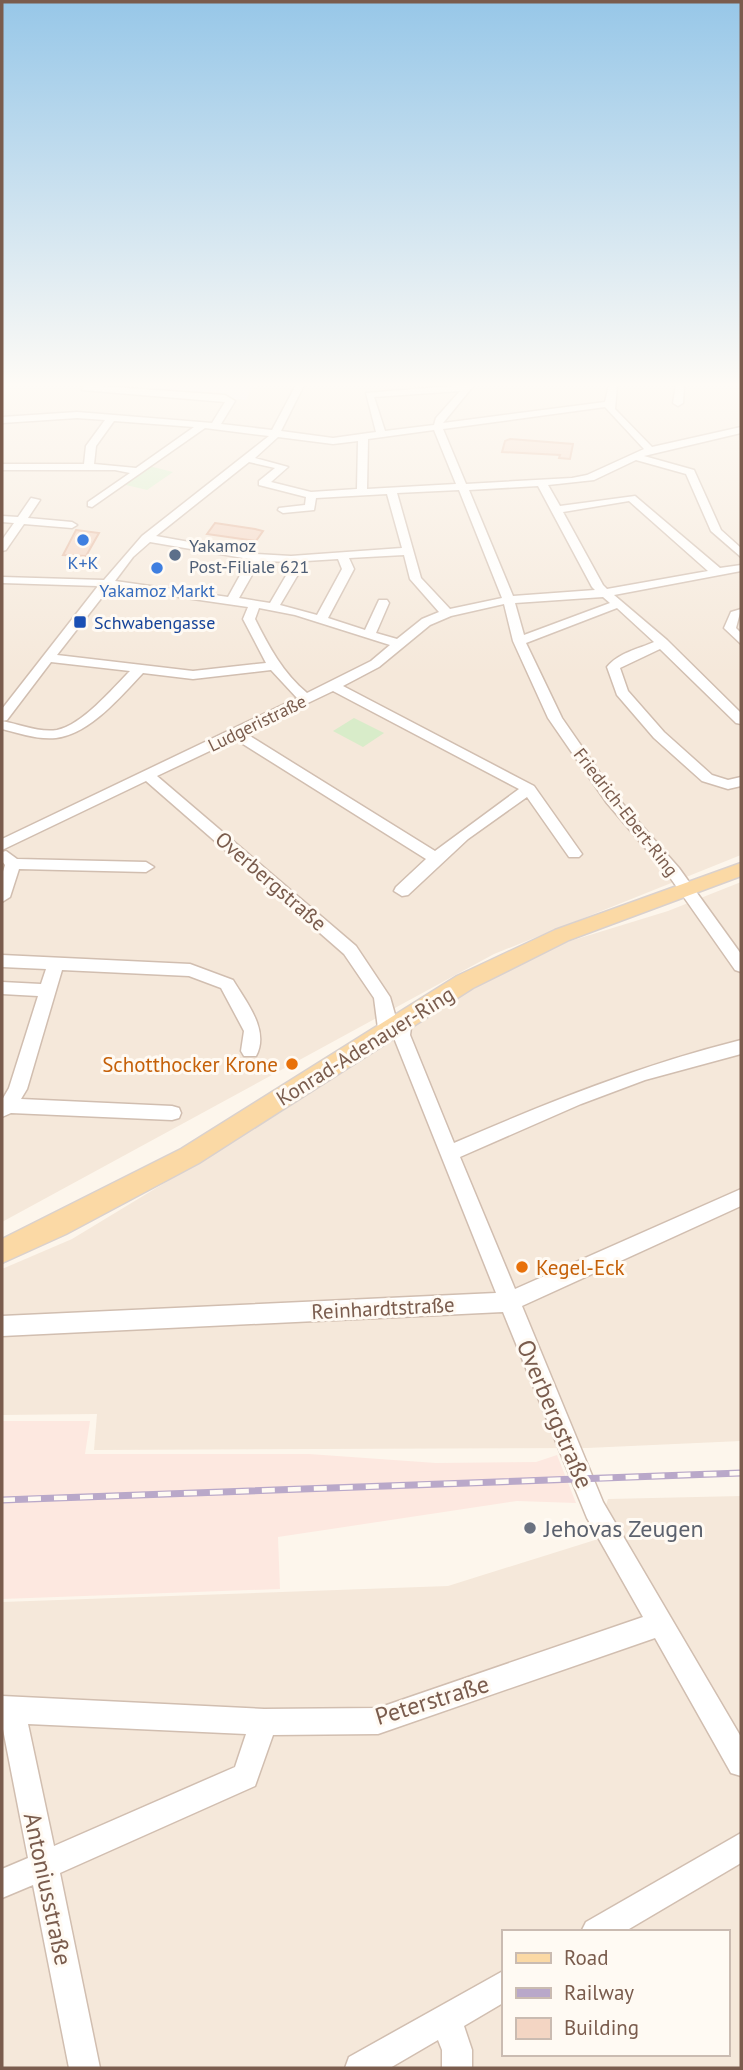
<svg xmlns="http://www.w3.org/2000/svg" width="743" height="2070" font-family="'PT Sans',sans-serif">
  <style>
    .residential { fill: #f5e8da; fill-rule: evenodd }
    .commercial { fill: #fde8e0 }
    .education { fill: #f3e8fa }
    .green { fill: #d8ecc9 }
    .building { fill: #f3d5c3; stroke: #e6bba3; stroke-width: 2 }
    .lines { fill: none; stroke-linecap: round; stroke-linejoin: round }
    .minor-casing { stroke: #d1beb0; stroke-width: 3 }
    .major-casing { stroke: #dad1cd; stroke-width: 3 }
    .minor { fill: #fff; fill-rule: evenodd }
    .major { fill: #fbd9a5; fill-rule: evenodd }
    .rail-casing { stroke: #b9a8c9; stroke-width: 7 }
    .rail { stroke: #fffaf3; stroke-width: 4.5; stroke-dasharray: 13; stroke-linecap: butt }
    .shop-dot { fill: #3f7fe0; stroke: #fffaf3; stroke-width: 2.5 }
    .service-dot { fill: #5c6f8a; stroke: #fffaf3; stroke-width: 2.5 }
    .transit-dot { fill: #1a4fb4; stroke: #fffaf3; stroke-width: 2.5 }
    .food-dot { fill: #e8710a; stroke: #fffaf3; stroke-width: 2.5 }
    .worship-dot { fill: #6b7280; stroke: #fffaf3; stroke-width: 2.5 }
    .labels { text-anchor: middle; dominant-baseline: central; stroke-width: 6; stroke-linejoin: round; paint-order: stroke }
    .far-service-label { font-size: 18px; fill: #4e5e75; stroke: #fffaf3; text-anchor: start }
    .far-shop-label { font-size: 18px; fill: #366cbe; stroke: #fffaf3 }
    .far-transit-label { font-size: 18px; fill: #164399; stroke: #fffaf3; text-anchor: start }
    .far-street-label { font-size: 18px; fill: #7a5c4d; stroke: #fffaf3 }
    .street-label { font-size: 21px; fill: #7a5c4d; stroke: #fffaf3 }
    .food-label { font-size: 21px; fill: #c56008; stroke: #fffaf3; text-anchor: end }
    .near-street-label { font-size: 24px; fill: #7a5c4d; stroke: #fffaf3 }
    .near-worship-label { font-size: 24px; fill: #5b616d; stroke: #fffaf3; text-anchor: start }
  </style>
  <rect width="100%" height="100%" fill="#fdf6ec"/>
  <g class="residential">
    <path d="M2,385H741V855L494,954L2,1222Z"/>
    <path d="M741,882V1441L587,1448L94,1450L97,1414L2,1415V1269L72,1239L280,1113L420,1020L541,950L668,911Z"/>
    <path d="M741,1496V2068H2V1602L448,1586L595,1540L608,1499ZM503,1932H727V2054H503Z"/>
  </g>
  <path class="commercial" d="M2,1421H90L85,1454H309L436,1463L536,1462L557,1455L576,1503L517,1501L278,1537L280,1589L2,1599Z"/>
  <path class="education" d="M92,385H254L246,400Z"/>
  <g class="green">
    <path d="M149,466L173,472L147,490L122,484Z"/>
    <path d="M354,718L384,733L363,747L333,731Z"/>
  </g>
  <g class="building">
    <path d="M510,439L573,444L570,459L559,458L560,455L502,452L505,441Z"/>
    <path d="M215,523L255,529L263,531L256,541L207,534Z"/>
    <path d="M76,530L99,533L86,556L63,555Z"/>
  </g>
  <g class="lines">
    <defs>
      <g id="minor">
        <path d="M85,385L225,395L235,401L221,424L272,430L296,385H304L281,431L333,438L376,432L366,393L465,385H474L443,423L605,402L609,385H617L615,409L652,447L741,427V433L644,456L694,470L721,530L741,548V557L711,531L686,474L636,460L594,480L548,485L560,506L635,496L720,568L741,565V571L614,595L667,640L741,713V724L736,723L660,649L620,668L628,691L664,732L712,775L728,780L741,777V786L728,789L702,781L654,738L617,695L607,667C618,653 638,649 654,642L617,608L526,643L562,718L616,796L679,868L741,954V972L735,970L669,876L606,802L548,718L513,641L504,604L451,616L430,625L379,667L343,686L534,786L582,854L579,857H569L527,797L468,839L408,895L402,896L394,891L396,887L426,859L235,739L157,776L356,946L390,997L396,1018L403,1014L412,1020L410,1035L454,1143C549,1102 641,1065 741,1040V1054L645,1080L581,1104L460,1157L515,1289L741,1189V1206L522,1306L603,1502L741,1737V1776L731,1773L655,1638L378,1734L273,1735L255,1786L60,1873L100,2068H69L33,1885L2,1898V1869L28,1858L2,1724V1696L264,1709L378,1708L643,1617L587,1518L503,1312L2,1336V1316L496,1293L392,1033L385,1038L379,1036L374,998L344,954L146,781L2,850V839L297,698L271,670L193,679L143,673C121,696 90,734 56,738C38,740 19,733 2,729V709L98,586L2,583V577L104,580L142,536L269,436L205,428L92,507L88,506V502L130,473L115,470H2V464H84L86,446L105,420L77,418L2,423V417L77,412L212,423L225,402L82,390ZM460,391L436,418L434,425L385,431L374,397ZM605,407L644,449L587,475L572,478L466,484L443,429ZM114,421L194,427L136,468L94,464L96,446ZM434,430L456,484L367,489L368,439ZM278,437L333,444L358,441L357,489L311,492L271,482L288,467L255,458ZM249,462L275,468L259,481V485L306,497L305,505L279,508L278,510L283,513L314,510L316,498L387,494L402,548L291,556L256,554L156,536ZM538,486L592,587L595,590L513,596L469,490ZM459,490L502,598L450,609L421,578L397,493ZM629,501L708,571L607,589L603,585L563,512ZM150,542L249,559L228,597L115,581L133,557ZM404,555L410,579L439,612L422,619L397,639L376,633L389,603L387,600H379L365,630L328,618L354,569L349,558ZM338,559L342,569L317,615L280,605L306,561ZM260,561L294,562L270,603L239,598ZM110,587L248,607L243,619L266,663L193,671L57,655ZM603,597L610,603L524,635L515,603ZM259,608L295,615L390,645L371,661L307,693C283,673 269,647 255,619ZM51,662L130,671C112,689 82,725 57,730C39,733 19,724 2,721L7,720ZM333,691L519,789L435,851L245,733ZM28,1724L246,1734L235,1767L54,1846Z"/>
        <path d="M676,385H684L683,403L678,406L673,403Z"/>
        <path d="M31,498L40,500L28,518L72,522L77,525L72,528L24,524L6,550L2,551V540L14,523L2,522V516L18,517Z"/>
        <path d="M741,609L736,628L741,633V644L724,628L731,612Z"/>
        <path d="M6,851L17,859L146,862L154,867L146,872L19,869L10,897L2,902V875L5,865L2,861V852Z"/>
        <path d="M2,955L190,964L233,980C246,1002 270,1030 256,1056H244L241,1051L244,1031L221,988L189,976L62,970L27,1089L21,1099L172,1106L179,1108L181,1113L179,1118L172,1120L11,1113L2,1117V1100L9,1088L38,996L2,994V982L41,984L46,969L2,967Z"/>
        <path d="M741,1833V1863L624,1932H581L586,1922Z"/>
        <path d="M503,1971V2003L464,2026L472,2050V2068H442V2050L438,2040L390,2068H345L349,2057Z"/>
      </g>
      <path id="major" d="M741,863V876L569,940L473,988L199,1163L66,1234L2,1263V1239L181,1149L457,976L555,930Z"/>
    </defs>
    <use href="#minor" class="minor-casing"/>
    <use href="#major" class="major-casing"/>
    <use href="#minor" class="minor"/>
    <use href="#major" class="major"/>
    <defs>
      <path id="rail" d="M2,1500L741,1473"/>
    </defs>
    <use href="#rail" class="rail-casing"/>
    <use href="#rail" class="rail"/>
  </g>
  <linearGradient id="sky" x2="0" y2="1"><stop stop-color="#97c7e8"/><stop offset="0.57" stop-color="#fefbf6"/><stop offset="1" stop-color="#fefbf6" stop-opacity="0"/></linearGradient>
  <rect width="743" height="675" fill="url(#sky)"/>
  <g class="shop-dot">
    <circle cx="83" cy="540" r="7"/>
    <circle cx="157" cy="568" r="7"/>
  </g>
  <circle class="service-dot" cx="175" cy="555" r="7"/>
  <rect class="transit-dot" x="73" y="615" width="14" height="14" rx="3.5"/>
  <g class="food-dot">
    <circle cx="292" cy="1064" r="7"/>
    <circle cx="522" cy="1267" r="7"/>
  </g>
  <circle class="worship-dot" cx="530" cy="1528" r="7"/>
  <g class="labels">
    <g class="far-service-label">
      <text x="189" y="545">Yakamoz<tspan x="189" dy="21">Post-Filiale 621</tspan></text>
    </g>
    <g class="far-shop-label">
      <text x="83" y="562">K+K</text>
      <text x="157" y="590">Yakamoz Markt</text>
    </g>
    <g class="far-transit-label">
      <text x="94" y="622">Schwabengasse</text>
    </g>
    <g class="far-street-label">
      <text transform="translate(257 723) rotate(-26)">Ludgeristraße</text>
      <text transform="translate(626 812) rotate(52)">Friedrich-Ebert-Ring</text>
    </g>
    <g class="street-label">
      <text transform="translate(271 881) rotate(41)">Overbergstraße</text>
      <text transform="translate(365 1046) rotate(-32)">Konrad-Adenauer-Ring</text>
      <text transform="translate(383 1308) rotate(-3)">Reinhardtstraße</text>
    </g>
    <g class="food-label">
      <text x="278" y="1064">Schotthocker Krone</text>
      <text x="536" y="1267" text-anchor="start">Kegel-Eck</text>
    </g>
    <g class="near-street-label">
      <text transform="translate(555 1414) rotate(67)">Overbergstraße</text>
      <text transform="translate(432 1700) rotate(-17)">Peterstraße</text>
      <text transform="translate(48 1889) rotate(78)">Antoniusstraße</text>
    </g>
    <g class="near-worship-label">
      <text x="544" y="1528">Jehovas Zeugen</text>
    </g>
  </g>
  <rect width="743" height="2070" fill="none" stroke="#7a5c4d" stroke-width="7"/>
  <rect x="502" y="1930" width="228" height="126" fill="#fffaf3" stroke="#cabbb1" stroke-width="2"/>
  <rect x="516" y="1953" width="35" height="10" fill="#fbd9a5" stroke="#cabbb1" stroke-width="2"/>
  <text x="564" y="1965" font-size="21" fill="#7a5c4d">Road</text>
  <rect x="516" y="1988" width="35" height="10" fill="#b9a8c9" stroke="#cabbb1" stroke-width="2"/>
  <text x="564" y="2000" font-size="21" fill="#7a5c4d">Railway</text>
  <rect x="516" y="2018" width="35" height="21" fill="#f3d5c3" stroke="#cabbb1" stroke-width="2"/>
  <text x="564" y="2035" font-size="21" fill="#7a5c4d">Building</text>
</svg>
